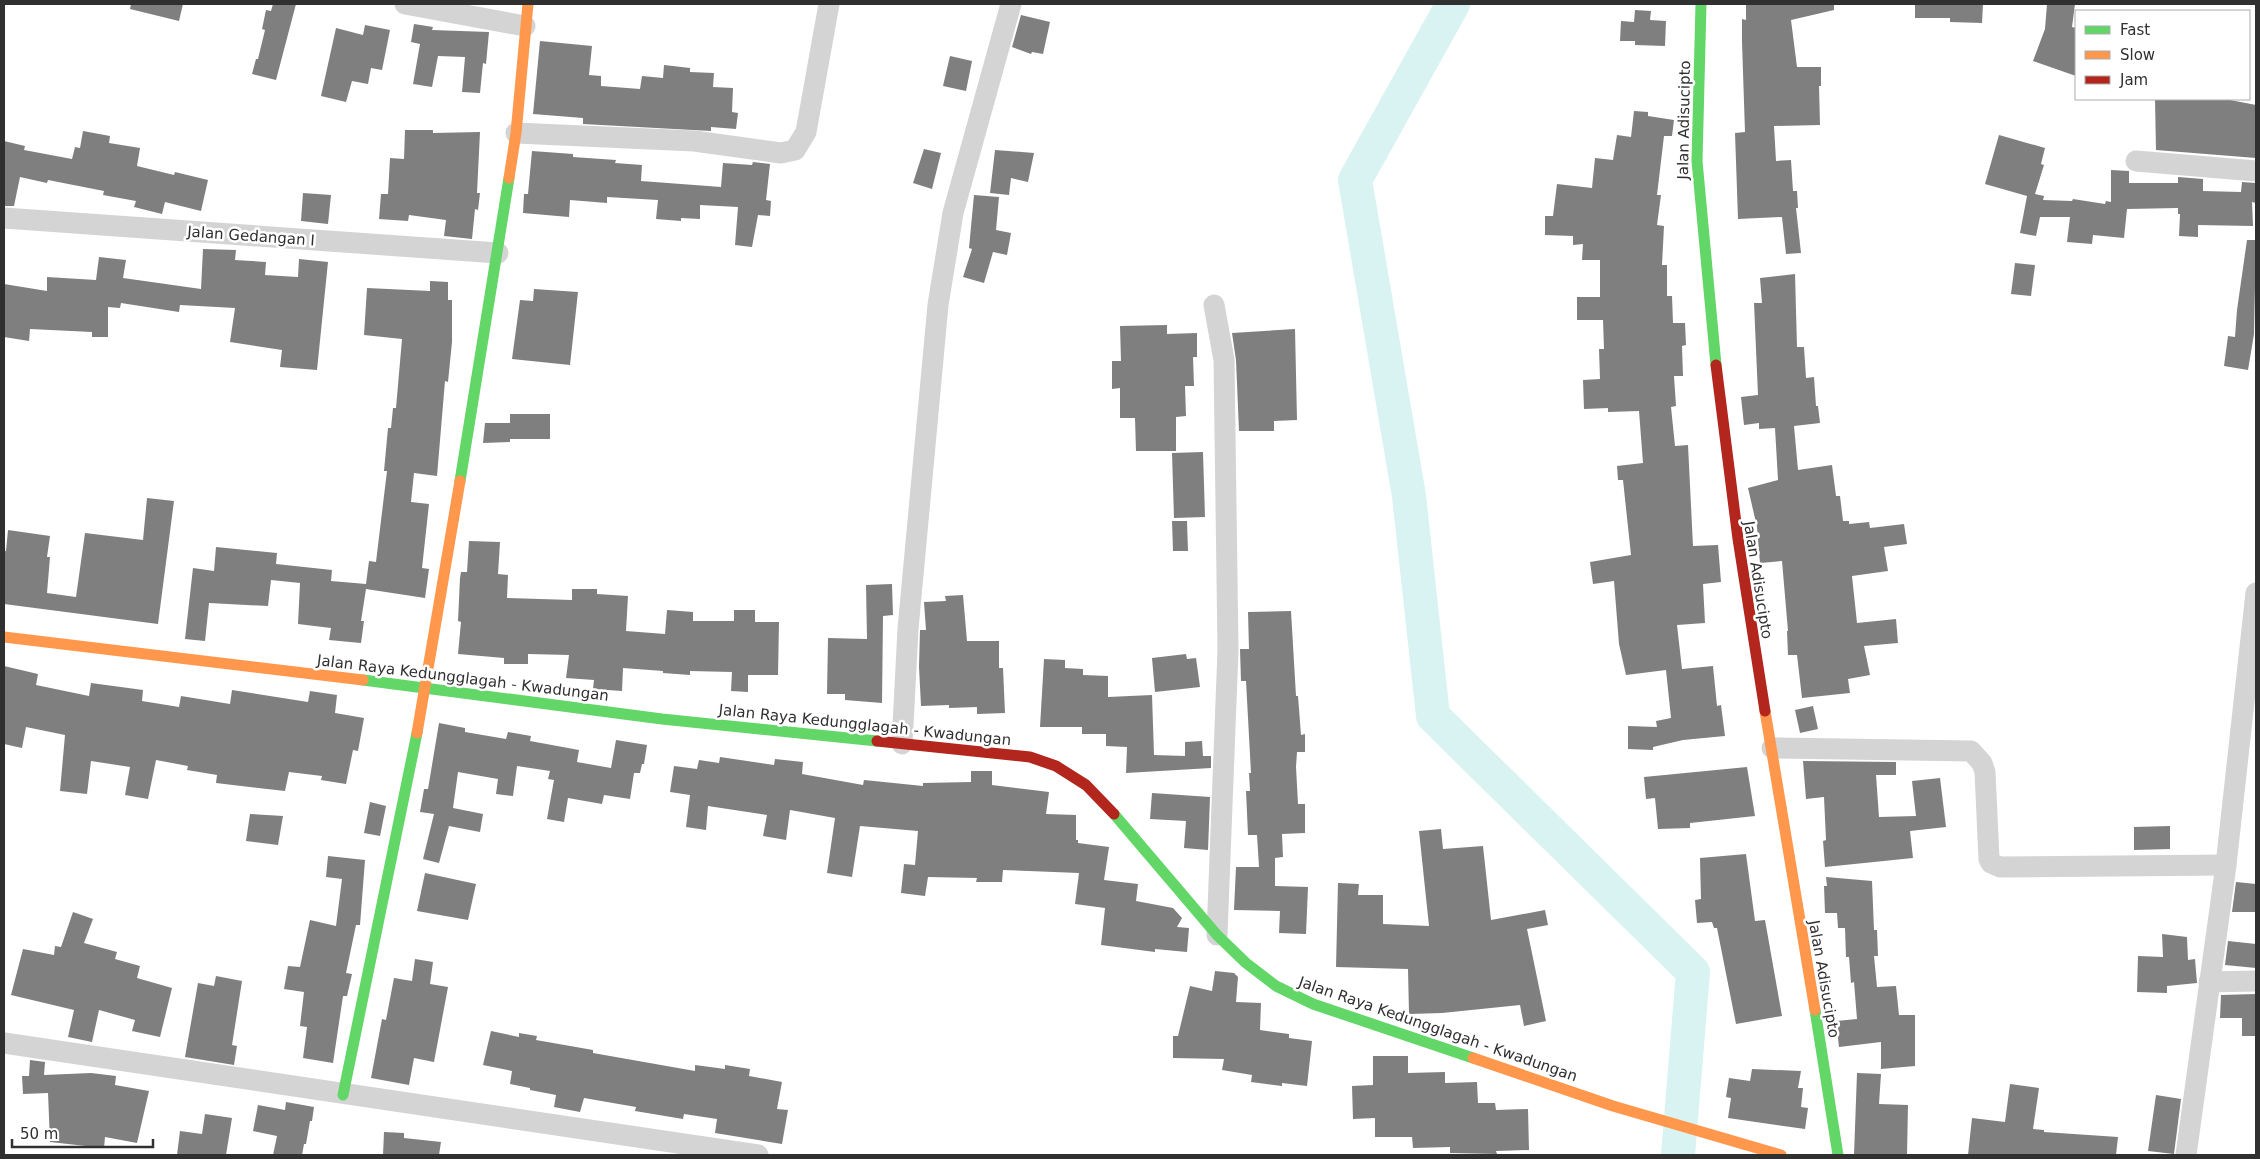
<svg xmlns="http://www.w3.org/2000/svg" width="2260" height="1159" font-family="'DejaVu Sans',sans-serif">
	<rect width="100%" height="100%" fill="#fff"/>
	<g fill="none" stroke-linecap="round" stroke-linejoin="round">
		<path stroke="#d8f3f2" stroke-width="34" d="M1453 4 1355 180 1409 496 1433 716 1693 972 1678 1155"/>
	</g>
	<g fill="#7f7f7f">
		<path d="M131 4H183L179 21 130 9Z"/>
		<path d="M273 4H296L276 80 252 74 256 59H258L265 30 262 29 266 10 271 11Z"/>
		<path d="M1746 4H1834V10L1791 20 1797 67H1821V86H1819L1820 125 1774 126 1776 161 1791 160 1793 191H1797L1798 208H1796L1801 253 1786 254 1782 217 1738 219 1735 133 1745 132 1742 42V19L1746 20Z"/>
		<path d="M1915 4H1983L1982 23 1950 22V18H1915Z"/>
		<path d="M2047 4H2075L2072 27 2076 28V76L2033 61 2045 29Z"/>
		<path d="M1635 10 1651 11 1650 20 1666 21 1665 46 1635 45V41H1620L1621 21 1634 22Z"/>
		<path d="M1021 15 1050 22 1043 54 1032 52 1031 54 1012 47Z"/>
		<path d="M414 24 433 27 432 30 489 32 486 64 483 63 480 93 462 92 465 57 438 56 432 87 413 84 420 44 411 42Z"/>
		<path d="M365 25 390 30 382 70 371 68 368 84 352 81 346 102 321 96 336 28 363 35Z"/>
		<path d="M540 41 592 46 589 75 601 76V86L640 89 642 76 663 78 664 65 690 68V72L714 73 713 87 733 88 732 112 738 113 736 129 711 127V131L583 124V118L533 114Z"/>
		<path d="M950 56 972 61 966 91 943 86Z"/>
		<path d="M2155 99H2225L2256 105V158L2156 150Z"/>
		<path d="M1634 111 1648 112V116L1674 120 1672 136H1664L1657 195H1661L1657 225 1664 226 1662 265H1667V296H1672L1673 323H1685L1686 345 1682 346 1683 376H1674L1676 406 1671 407 1675 446 1688 445 1693 546 1718 545 1721 582 1703 584 1705 623 1677 625 1682 669 1713 666 1717 706 1721 705 1725 736 1683 740 1653 747V750L1628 749V726L1657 727 1656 721 1671 718 1666 670 1626 675 1619 644 1614 581 1593 584 1590 562 1631 555 1623 480H1618L1617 466 1643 463 1639 411 1608 412V408L1584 409 1583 380 1600 379 1599 349H1604L1603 320H1577V297H1600V260H1582L1583 244 1573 245V236L1545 235V216H1553L1557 184 1592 188 1595 158 1613 160 1617 135 1631 137Z"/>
		<path d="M405 130H433V133L480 132 477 193H480L478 210 475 209 472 239 444 236 446 220 409 215 408 221 379 219 381 194H388L390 158 404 159Z"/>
		<path d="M83 131 110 136 109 143 140 148 137 166 174 175 175 172 208 180 201 211 165 202 162 214 134 207 136 201 103 195 104 191 48 180 47 183 20 177 14 206H4V141L25 146 24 150 72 159 75 147 80 148Z"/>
		<path d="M1999 135 2045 148 2041 164 2044 165 2035 194 2044 196 2043 200 2072 201 2073 199 2105 204 2106 201 2111 202V170L2129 171V183H2178V177L2203 179V191L2241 192 2242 182 2256 183V203L2252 202 2253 226 2198 225V237L2179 236 2180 214H2178V208L2127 209 2124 238 2093 235 2092 244 2067 242 2070 217H2040L2036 236 2020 233 2027 196 1985 184Z"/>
		<path d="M924 149 941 153 932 189 913 183Z"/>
		<path d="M995 150 1034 153 1028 182 1011 178 1009 195 990 193Z"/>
		<path d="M532 151 573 154V157L616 160 615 163 642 165 641 181 721 187 723 163 752 165 753 162 770 164 766 200 771 201 770 216 758 215 752 247 735 245 738 207 700 205V219L681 218V221L656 219 658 200 607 197V203L570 200 569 217 523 213 524 194H528Z"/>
		<path d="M303 193 331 195 328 224 301 221Z"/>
		<path d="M974 195 999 197 996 230 1011 233 1007 255 993 252 984 283 963 277 972 249 969 248Z"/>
		<path d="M2247 240H2256L2254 334 2248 370 2224 366 2228 336 2235 337 2237 310Z"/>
		<path d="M203 249 236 250 235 260 266 262 265 275 298 277 299 259 328 262 317 370 280 367 282 350 230 342 235 308 180 305 179 312 121 303 120 308 108 307V337H92V332L30 329 29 341 4 337V284L47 291V277L96 280 99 257 126 260 123 278 201 289Z"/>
		<path d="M2015 263 2035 265 2031 296 2011 294Z"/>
		<path d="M1795 274 1797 347H1804L1806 378 1814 377 1816 406H1818L1820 423 1794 426 1798 470 1832 465 1836 496H1840L1843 521H1849V524L1869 522 1870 528 1904 524 1907 544 1884 547 1888 571 1852 576 1857 623 1896 619 1898 643 1864 646 1870 675 1848 679 1850 693 1802 698 1797 655H1788L1787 631H1788L1782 561 1760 563 1757 527 1748 488 1778 480 1775 428 1759 429V423L1744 425 1741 397 1758 395 1754 303H1762L1760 278Z"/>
		<path d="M430 281 448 282V300H452V342L448 382 445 381 437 476 414 473 411 502 429 504 422 568 429 569 425 598 366 589 361 621H364L361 643 329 640 331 628 298 624 300 583 271 580 268 606 209 603 205 641 185 639 193 568 214 571 216 547 277 553 276 564 332 570 331 581 366 584 369 561 376 562 387 471H384L388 428H391L393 408H396L402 339 364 335 367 288 430 291Z"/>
		<path d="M534 289 578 292 570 365 512 359 520 300 533 301Z"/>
		<path d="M1167 325V334L1197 333V357H1193L1194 386H1185L1186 416 1176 417V451H1136L1135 418H1120V388L1112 389V361H1121L1120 326Z"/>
		<path d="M1295 329 1297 420 1274 421V431H1239L1236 360 1232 333Z"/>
		<path d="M510 414H550V439H510V442L483 443 485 423H510Z"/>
		<path d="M1203 452 1205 517 1174 518 1172 453Z"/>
		<path d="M147 498 174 501 158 624 4 604V551H6L8 530 50 536 47 557H50L47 593 76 597 85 533 143 540Z"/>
		<path d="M1172 521H1187L1188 551H1173Z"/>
		<path d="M469 541 500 542 498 574 508 575 507 598 572 600V589H597V594L628 596 626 631 665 634 667 610 693 612V621H734V610H755V622H779L778 675H748V692L731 691 732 672 690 671V675L663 673V671L623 668 622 691 593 689 594 680 566 678 569 655 528 654V664H504V658L458 654 461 622 458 621 460 578 461 572H467Z"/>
		<path d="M892 584 893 615 883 616 882 703 845 700V694H827L828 638 867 639 866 585Z"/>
		<path d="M963 595 967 641H999V668H1003L1005 713 977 714V707L949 708V705L921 706 919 667 920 630H926L924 602 946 601 945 596Z"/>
		<path d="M1291 611 1296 696H1298L1301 735 1305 734V752H1297L1296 767 1298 804H1305V833L1282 834 1283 857 1275 858V886L1308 887 1306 934 1279 933 1280 911 1234 910 1236 867H1259L1257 835H1248L1246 791H1250L1249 773H1251L1246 681H1241L1240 649H1249L1248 612Z"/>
		<path d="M1186 654 1187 659 1196 658 1200 687 1155 692 1152 658Z"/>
		<path d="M1044 659 1065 660V668L1083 669V675L1108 676V697L1152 695 1154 755 1185 756V742L1202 741 1203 756H1211V768L1126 773 1127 747 1106 746V734H1082V727H1040Z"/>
		<path d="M4 666 38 674 36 685 89 696 91 683 143 690 142 701 179 707 181 696 230 704 232 690 308 702 310 691 337 695 335 713 364 718 358 751 353 750 346 784 321 780 322 776 289 772 285 791 216 783 217 775 187 770 188 766 156 760 148 799 125 795 130 767 91 761 87 794 60 791 65 735 26 727 22 748 4 744Z"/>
		<path d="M1813 706 1818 729 1800 733 1795 710Z"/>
		<path d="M439 723 465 728V732L506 739 508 732 531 736 530 741 579 750 577 762 611 768 616 740 647 745 644 764H642L640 773H634L630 799 604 795 602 804 568 798 564 822 547 819 554 780 548 779 550 771 517 766 513 796 496 794 498 779 458 772 453 808 483 814 480 832 449 826 439 863 423 859 434 814 420 812 424 789H428Z"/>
		<path d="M720 757 774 765 775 759 803 762 802 774 863 785 864 780 923 786V783L971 782V771H992V785L1049 792 1046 814 1076 815V840H1078V843L1109 847 1104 880 1138 884 1136 901 1173 908 1182 918 1177 927 1189 928 1187 952 1155 949V952L1101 945 1105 908 1075 904 1079 873 1003 870 1002 882H976L977 878 928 877 925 896 901 893 904 864 915 865 918 831 860 826 852 877 827 873 835 818 790 810 786 840 763 836 767 815 708 806 706 830 686 827 690 795 670 792 674 766 697 769 699 760 719 763Z"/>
		<path d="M1803 761 1896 762V775H1876L1879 817 1916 816 1912 781 1940 778 1946 827 1910 831 1913 858 1825 867 1823 841 1826 840 1824 797 1806 799Z"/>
		<path d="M1747 767 1755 816 1690 823V828L1658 829 1655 798 1646 799 1644 777Z"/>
		<path d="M1152 793 1210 797 1208 850 1184 848 1186 821 1150 819Z"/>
		<path d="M370 802 386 806 380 836 364 833Z"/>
		<path d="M250 814 283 816 278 845 246 841Z"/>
		<path d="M2170 826V849L2134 850V827Z"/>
		<path d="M1441 829 1443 849 1483 846 1491 920 1545 910 1548 925 1527 929 1546 1021 1524 1026 1520 1005 1442 1013 1409 1014 1408 969 1336 967 1338 883 1359 884 1358 895H1383V924L1429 926 1419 831Z"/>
		<path d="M1746 854 1755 921 1765 920 1782 1016 1736 1024 1717 928H1714L1712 922 1697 923 1695 900 1701 899 1700 858Z"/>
		<path d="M328 856 365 860 360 925H356L346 973 352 974 347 996H343L333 1063 303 1058 307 1027 300 1026 304 992 284 989 288 966 300 967 310 920 336 926 342 879 326 877Z"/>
		<path d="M425 873 476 884 468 920 417 911Z"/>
		<path d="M1826 877 1872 881 1874 930H1877L1878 956H1874L1877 987 1896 986 1899 1015H1915V1066L1881 1069V1042L1839 1047 1836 1021 1857 1019 1854 982 1851 983 1849 957H1846L1845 928H1838L1837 913H1825L1824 886H1827Z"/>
		<path d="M2236 882 2256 884V912H2232Z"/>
		<path d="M73 912 93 919 84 943 117 952 115 959 140 966 137 978 172 988 160 1037 132 1031 135 1020 99 1010 92 1042 68 1037 74 1010 11 995 23 949 54 955 55 946 61 947Z"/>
		<path d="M2162 934 2187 937 2188 960 2195 959 2197 983 2167 986V993L2137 992 2138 956 2163 957Z"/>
		<path d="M2228 941 2256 944V968L2225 965Z"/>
		<path d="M415 959 433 962 430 984 448 987 434 1062 414 1058 409 1085 371 1078 382 1019 386 1020 394 978 412 981Z"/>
		<path d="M1215 971 1234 973 1238 977 1236 1002 1261 1003 1260 1030 1289 1034V1038L1312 1041 1307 1086 1282 1083V1086L1251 1082 1252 1075 1222 1070 1224 1059 1173 1058V1036H1178L1190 986 1212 991Z"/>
		<path d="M216 976 242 981 232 1045 237 1046 234 1065 185 1057 198 983 214 986Z"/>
		<path d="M2256 994V1036H2242V1018H2220L2221 995Z"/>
		<path d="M491 1031 519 1037V1033L537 1036 536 1040 593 1050V1053L695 1071V1065L725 1069V1065L750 1069 749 1076 782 1082 777 1109 788 1110 782 1144 715 1133 717 1119 684 1114 683 1119 635 1111 636 1107 584 1098 580 1112 554 1107 556 1095 530 1090V1088L510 1084 512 1071 483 1065Z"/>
		<path d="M1373 1056H1408V1073L1445 1072V1083L1477 1082 1478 1103H1495L1496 1110 1528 1109 1529 1150 1496 1151 1497 1154 1450 1153V1147L1413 1148 1412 1137H1375V1118L1353 1119 1352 1086 1373 1085Z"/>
		<path d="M30 1060 45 1062 44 1075 91 1073 116 1076 115 1085 149 1091 137 1143 105 1137 104 1148 50 1142 48 1093 23 1094 22 1076H29Z"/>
		<path d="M1752 1069 1801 1071 1798 1088H1803L1801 1107 1808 1108 1805 1129 1728 1118 1731 1098 1726 1097 1729 1078 1750 1081Z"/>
		<path d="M1857 1073 1881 1074 1879 1104 1908 1105 1907 1155H1854Z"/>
		<path d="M2010 1084 2039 1088 2033 1129 2044 1130V1132L2118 1137 2116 1155H1968L1972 1118 2005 1122Z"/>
		<path d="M2156 1095 2181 1099 2174 1154 2148 1151Z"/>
		<path d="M286 1102 314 1107 312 1121H310L306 1144H304L302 1155H273L277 1136 253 1131 258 1105 285 1110Z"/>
		<path d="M205 1114 232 1118 226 1155H177L180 1131 202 1134Z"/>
		<path d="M384 1132 404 1133V1138L441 1142 439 1155H383Z"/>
	</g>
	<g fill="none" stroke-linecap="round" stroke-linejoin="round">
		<g stroke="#d4d4d4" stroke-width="21">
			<path d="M405 4 525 26"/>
			<path d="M516 133 694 141 781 153 795 150 806 132 829 4"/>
			<path d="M2136 161 2256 171"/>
			<path d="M4 218 498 253"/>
			<path d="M1214 305 1224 360 1228 650 1217 935"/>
			<path d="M902 744 908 629 938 305 953 213 1011 4"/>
			<path d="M1772 748 1971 751 1982 763 1985 772 1989 859 1991 863 2000 867 2226 865"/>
			<path d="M2209 982 2256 981"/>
			<path d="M4 1043 758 1155"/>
			<path d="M2186 1155 2226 865 2256 593"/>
		</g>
		<g stroke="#63d668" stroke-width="11">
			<path d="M1701 4 1697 161 1716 365"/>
			<path d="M460 481 509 178"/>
			<path d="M363 680 662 719 877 741"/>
			<path d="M1114 814 1217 935 1246 963 1276 986 1313 1004 1473 1058"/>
			<path d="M1815 1010 1838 1155"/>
			<path d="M343 1095 417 733"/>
		</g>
		<g stroke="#ff974d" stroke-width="11">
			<path d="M509 178 516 133 528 4"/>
			<path d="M4 637 363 680"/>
			<path d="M1765 711 1815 1010"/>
			<path d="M417 733 460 481"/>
			<path d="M1473 1058 1613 1106 1781 1155"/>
		</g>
		<g stroke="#b3261e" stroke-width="11">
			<path d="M1716 365 1738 539 1765 711"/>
			<path d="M877 741 1030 757 1056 766 1086 785 1114 814"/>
		</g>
	</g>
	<g text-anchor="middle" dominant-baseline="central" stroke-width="5" stroke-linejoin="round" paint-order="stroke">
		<g font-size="15" fill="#303030" stroke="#fff">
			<text transform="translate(1684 120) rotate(-89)">Jalan Adisucipto</text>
			<text transform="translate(251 236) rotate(4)">Jalan Gedangan I</text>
			<text transform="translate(1758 580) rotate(81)">Jalan Adisucipto</text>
			<text transform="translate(463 678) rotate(7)">Jalan Raya Kedungglagah - Kwadungan</text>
			<text transform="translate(865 725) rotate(6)">Jalan Raya Kedungglagah - Kwadungan</text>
			<text transform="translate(1824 979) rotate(80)">Jalan Adisucipto</text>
			<text transform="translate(1438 1029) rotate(19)">Jalan Raya Kedungglagah - Kwadungan</text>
		</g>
	</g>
	<rect width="2260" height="1159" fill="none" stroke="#303030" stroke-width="10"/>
	<rect x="2075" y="10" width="175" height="90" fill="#ffffff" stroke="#acacac"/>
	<rect x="2085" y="26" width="25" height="8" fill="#63d668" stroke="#acacac"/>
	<text x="2120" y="35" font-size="15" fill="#303030">Fast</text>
	<rect x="2085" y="51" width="25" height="8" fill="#ff974d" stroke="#acacac"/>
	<text x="2120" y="60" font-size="15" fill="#303030">Slow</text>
	<rect x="2085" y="76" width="25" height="8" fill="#b3261e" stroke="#acacac"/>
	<text x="2120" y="85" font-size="15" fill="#303030">Jam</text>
	<path d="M12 1139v8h141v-8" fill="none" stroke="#303030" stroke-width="2.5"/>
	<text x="20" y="1139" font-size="15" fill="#303030" stroke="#ffffff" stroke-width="4" paint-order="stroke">50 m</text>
</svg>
